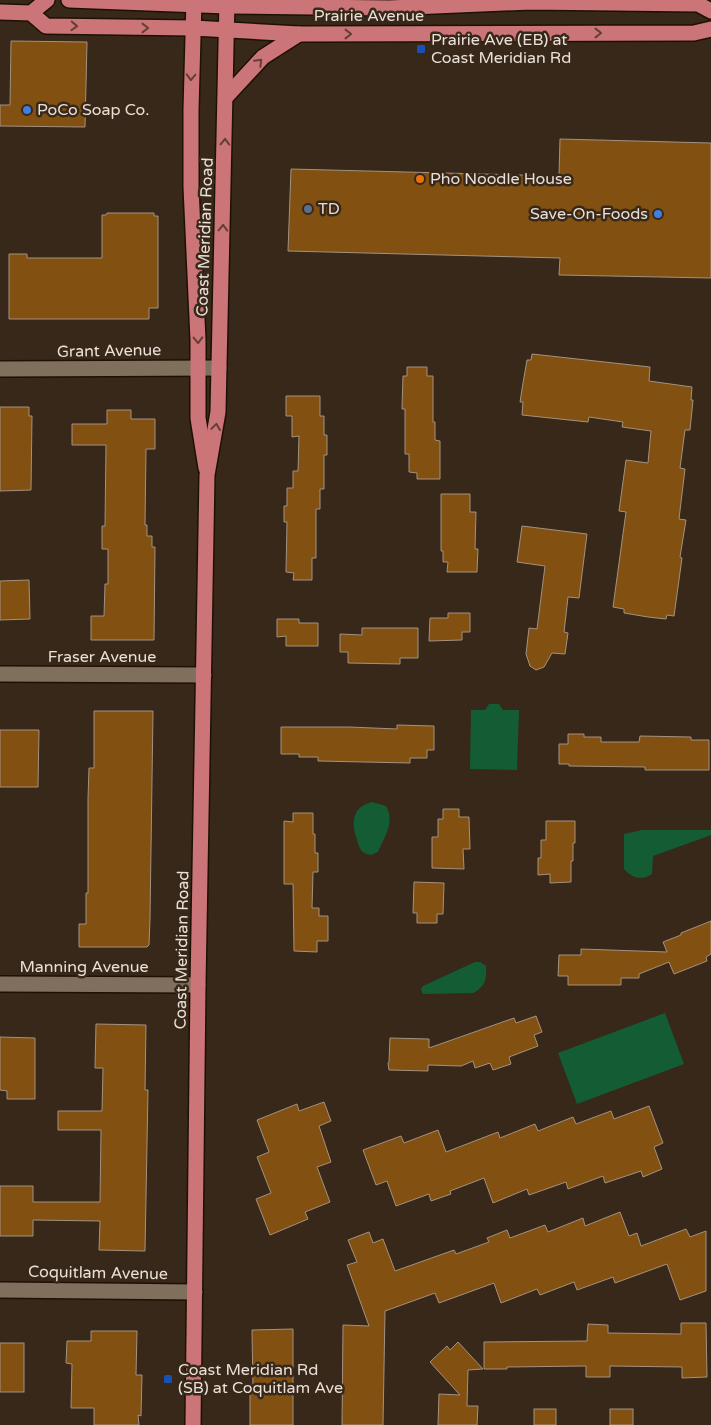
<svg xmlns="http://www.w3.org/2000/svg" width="711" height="1425" font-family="'Varela Round',sans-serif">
	<rect width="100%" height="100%" fill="#372819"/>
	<g fill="#145d34">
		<path d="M489 704H499L503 710H519L517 770 470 769 471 710H485Z"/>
		<path d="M372 802 386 806C395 822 385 836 378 852L371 855C368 854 365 854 363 852 359 849 358 842 356 837 351 821 353 807 372 802Z"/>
		<path d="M642 830H711V835L653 856 652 874C641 881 632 878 624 869V834Z"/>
		<path d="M475 962H480L486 966C487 979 485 987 473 993L424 994 422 993 421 989 423 986Z"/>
		<path d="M665 1013 684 1064 577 1104 558 1053Z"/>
	</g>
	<g fill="#825112" stroke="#a49180">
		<path d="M11 41 87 42 85 127 0 126V105H10Z"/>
		<path d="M560 139 711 143V278L559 275 560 258 288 251 291 169 559 176Z"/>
		<path d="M107 213H154V216H158V308H149V319H9V254H27V258H102V215H106Z"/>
		<path d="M532 354 650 367 649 381 692 387 691 400H693L690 430H685L680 468 685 469 679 519 686 520 680 557 682 558 674 616 667 615 666 619 648 617 624 613V609L613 607 626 512 619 511 626 460 648 463 651 431 622 427 623 422 589 417 588 422 522 415 523 402H520L523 383 527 360H531Z"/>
		<path d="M407 367H427V376H433V422H435V440L440 441V479H417V473L409 472V454H405V409H402L403 376H407Z"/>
		<path d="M286 396H320V416H324V435H327V455H324V489H320V509H316V558H312V580H293L294 573 286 572 287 522H284V506H287V488H293V471H298L299 436 292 437V416H286Z"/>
		<path d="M0 407H29V416H32L31 490 0 491Z"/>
		<path d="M107 410H131V419H155V449H146L145 525H147V536H152V547H155L154 640H91V616H104L105 584H108V549H102V526H105L106 445H72V424H107Z"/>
		<path d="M441 494H470V512H476L475 549H478L477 572H447L448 562H443V551H441Z"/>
		<path d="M522 526 587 534 579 598 568 597 564 632 568 633 565 654 552 653 544 667 536 670 530 666 526 654 529 628 537 629 545 566 517 562Z"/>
		<path d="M29 580 30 619 0 620V581Z"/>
		<path d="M448 613H470V632H462V640L429 641 430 618H448Z"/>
		<path d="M277 619H299V623H318V646H286V636L277 637Z"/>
		<path d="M362 628H418V658H400V664L348 663V652H340V634L362 635Z"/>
		<path d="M94 711H153L150 919 149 945 147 947H79V924H86V893H88V799L89 768H94Z"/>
		<path d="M397 725 434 726V750H427V758H410V763L318 761V757H299V754H281V727H349L397 729Z"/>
		<path d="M0 730H39L38 787H0Z"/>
		<path d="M568 734H584V737H601V742H639L640 736 691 737V740H709V770H645V767L569 766V764H559V744H568Z"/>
		<path d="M443 809H459V817H469L470 849H463L464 869 432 868V837H438V819H443Z"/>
		<path d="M293 813H313V834H315V853H318V872H313L312 908H319V916H328V941H317V952L294 951 293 884H284V821L293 822Z"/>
		<path d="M546 821H575V843H573V861H571V882L550 883V874L538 875V858H541V840H546Z"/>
		<path d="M414 882 444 883 443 914H437V923H417V913H413Z"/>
		<path d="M711 921V954L706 957 707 961 674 974 669 962 639 974V978H621V985H568V976H558L559 955H581V949L667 952 663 942 681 935V933Z"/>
		<path d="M536 1016 542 1032 534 1035 538 1046 509 1057 511 1064 493 1070 490 1063 475 1068 473 1061 461 1066 428 1065V1071L389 1070 388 1063 389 1062 390 1038 429 1039V1048L514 1018 516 1023Z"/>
		<path d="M96 1024 146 1025 145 1090H148L145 1251 99 1250 100 1221 33 1220V1236H0V1186H33V1202H100L101 1130H58V1111H102L103 1068H95Z"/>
		<path d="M0 1037 35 1038V1099H7V1091L0 1090Z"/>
		<path d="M324 1102 331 1121 319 1126 331 1162 317 1167 330 1202 305 1212 308 1219 270 1235 256 1199 271 1193 257 1157 269 1152 257 1120 297 1104 299 1111Z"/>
		<path d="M649 1106 663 1143 654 1147 662 1169 643 1177 641 1171 605 1183 603 1176 568 1189 566 1182 529 1195 527 1189 493 1203 484 1178 450 1191 451 1194 431 1201 429 1194 396 1206 387 1181 376 1185 363 1150 401 1136 404 1143 438 1130 446 1152 498 1132 500 1138 535 1124 538 1131 573 1117 576 1124 611 1111 614 1119Z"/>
		<path d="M620 1212 629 1236 637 1233 641 1246 686 1229 690 1237 706 1231V1291L680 1300 667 1264 615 1283 613 1277 577 1290 574 1282 540 1295 537 1289 501 1303 494 1283 439 1303 435 1293 385 1311 383 1425H342L343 1325 369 1326 347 1265 357 1262 348 1240 369 1232 373 1243 383 1239 395 1271 454 1250 456 1254 489 1242 487 1238 507 1230 510 1238 545 1225 548 1232 583 1218 585 1226Z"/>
		<path d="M681 1323H706L707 1377 682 1378V1367L610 1366V1377H586V1366L507 1367V1369H484V1342L587 1341 588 1324 608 1325V1333L681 1334Z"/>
		<path d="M293 1329V1425H250V1392H253L252 1330Z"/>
		<path d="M91 1331H137L136 1375H142L141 1416 138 1415 139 1425H94V1408H71L72 1364 66 1363 67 1341H91Z"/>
		<path d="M458 1342 483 1369 468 1370 467 1406H478L477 1425H438L439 1394 460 1395 430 1362 447 1346 450 1350Z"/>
		<rect x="0" y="1343" width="24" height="49"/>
		<rect x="534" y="1409" width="22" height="16"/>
		<rect x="610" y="1409" width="23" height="16"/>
	</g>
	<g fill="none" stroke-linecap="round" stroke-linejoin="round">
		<defs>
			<g id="minor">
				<path d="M0 369 219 368"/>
				<path d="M0 674 204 675"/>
				<path d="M0 984 198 985"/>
				<path d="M0 1290 195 1292"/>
			</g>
			<g id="major">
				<path d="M69 0 227 6 389 8 530 2 698 4 711 11"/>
				<path d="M194 0 191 110V187L198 340V418L206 468"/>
				<path d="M0 12 31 13 46 26 193 28 299 34 694 33 711 29"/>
				<path d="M31 13 47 0"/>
				<path d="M226 97 263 57 299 34"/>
				<path d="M193 1425 198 985 207 475 218 412 227 0"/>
			</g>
		</defs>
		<use href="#minor" stroke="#1e1104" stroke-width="18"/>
		<use href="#major" stroke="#1e1104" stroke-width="18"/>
		<use href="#minor" stroke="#816f5e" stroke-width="15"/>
		<use href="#major" stroke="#cb7578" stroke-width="15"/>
	</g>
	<defs><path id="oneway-chevron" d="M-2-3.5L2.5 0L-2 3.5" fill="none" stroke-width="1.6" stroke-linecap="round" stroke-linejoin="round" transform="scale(1.25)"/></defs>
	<g stroke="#633f36">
		<use href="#oneway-chevron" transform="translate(74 26) rotate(2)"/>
		<use href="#oneway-chevron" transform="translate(145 28)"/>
		<use href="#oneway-chevron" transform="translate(598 33)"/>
		<use href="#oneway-chevron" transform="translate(348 34)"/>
		<use href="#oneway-chevron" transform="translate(259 62) rotate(-45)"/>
		<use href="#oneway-chevron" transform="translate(191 77) rotate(92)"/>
		<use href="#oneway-chevron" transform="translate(225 142) rotate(-89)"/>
		<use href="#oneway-chevron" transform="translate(223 228) rotate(-88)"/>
		<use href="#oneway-chevron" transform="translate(198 340) rotate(89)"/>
		<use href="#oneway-chevron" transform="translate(216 427) rotate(-82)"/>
	</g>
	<g fill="#1a4fb4" stroke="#372819" stroke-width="2">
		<rect x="416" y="44" width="10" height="10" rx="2.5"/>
		<rect x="163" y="1374" width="10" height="10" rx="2.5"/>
	</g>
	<g fill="#3f7fe0" stroke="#372819" stroke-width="2">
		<circle cx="27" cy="110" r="5"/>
		<circle cx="658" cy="214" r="5"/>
	</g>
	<circle fill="#e8710a" stroke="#372819" stroke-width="2" cx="420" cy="179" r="5"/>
	<circle fill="#5c6f8a" stroke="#372819" stroke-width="2" cx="308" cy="209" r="5"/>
	<g text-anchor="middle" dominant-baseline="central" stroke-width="5" stroke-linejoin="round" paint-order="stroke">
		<g font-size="16" fill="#eae0d7" stroke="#372819">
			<text x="369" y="16">Prairie Avenue</text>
			<text transform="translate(205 237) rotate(-88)">Coast Meridian Road</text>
			<text transform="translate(109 351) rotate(-1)">Grant Avenue</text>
			<text x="102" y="657">Fraser Avenue</text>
			<text transform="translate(182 950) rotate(-89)">Coast Meridian Road</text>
			<text x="84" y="967">Manning Avenue</text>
			<text transform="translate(98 1273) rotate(1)">Coquitlam Avenue</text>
		</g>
		<g font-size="16" fill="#eae0d7" stroke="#372819" text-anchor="start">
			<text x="431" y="40">Prairie Ave (EB) at<tspan x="431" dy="18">Coast Meridian Rd</tspan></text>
			<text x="37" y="110">PoCo Soap Co.</text>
			<text x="430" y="179">Pho Noodle House</text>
			<text x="318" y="209">TD</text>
			<text x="648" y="214" text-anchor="end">Save-On-Foods</text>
			<text x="178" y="1370">Coast Meridian Rd<tspan x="178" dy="18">(SB) at Coquitlam Ave</tspan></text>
		</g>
	</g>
</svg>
